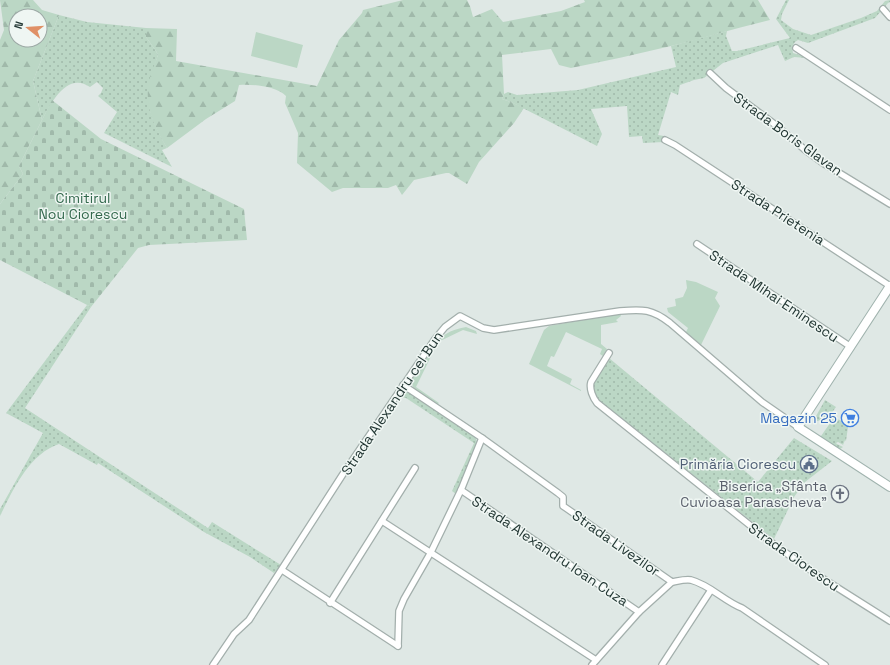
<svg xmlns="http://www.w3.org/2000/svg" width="890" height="665" font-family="'Space Grotesk',sans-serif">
	<defs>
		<pattern id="grass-dots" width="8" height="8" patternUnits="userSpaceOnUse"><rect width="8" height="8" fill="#bbd7c5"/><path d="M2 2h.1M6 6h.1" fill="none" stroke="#a0b9aa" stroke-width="1.8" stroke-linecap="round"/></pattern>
		<pattern id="forest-firs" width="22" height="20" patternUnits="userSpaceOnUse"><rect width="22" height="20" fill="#bbd7c5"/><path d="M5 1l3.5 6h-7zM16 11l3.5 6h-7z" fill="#a0b9aa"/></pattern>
		<pattern id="cemetery-stones" width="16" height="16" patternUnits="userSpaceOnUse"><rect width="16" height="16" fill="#bbd7c5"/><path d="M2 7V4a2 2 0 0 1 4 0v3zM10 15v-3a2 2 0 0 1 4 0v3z" fill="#a0b9aa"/></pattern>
	</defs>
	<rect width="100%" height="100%" fill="#dfe8e5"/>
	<g fill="url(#grass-dots)">
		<path d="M786 0H789L782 14 781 20 793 29 811 35 861 18 877 11 885 1 890 0V2L888 3 875 18 808 43 798 40 795 42 792 47 793 53 803 56 807 58 794 57 785 61 778 45 723 63 704 78 694 80 680 85 678 95 671 92 658 135 664 136V142L643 143 642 136 629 137 627 106 591 109 602 134 597 146 511 102 502 99 504 94 508 92 517 95 578 90 676 67 671 46 727 31 726 36 732 51H737L790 38 776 19Z"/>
		<path d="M59 15 87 22 146 28V37L156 51 158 55C144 97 145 109 167 148L162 150 172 167 104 133 117 112 98 96 101 93 103 88 97 82 90 87C67 71 51 103 42 120L33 81Z"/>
		<path d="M87 305 91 307 25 408 208 528 212 522 281 565 274 573 250 557 204 532 98 463 97 465 59 444C29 454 13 490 0 516V509L43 433 6 413Z"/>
		<path d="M609 358 758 482 794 438 832 461 805 482 794 497 774 539 596 398 592 386Z"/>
		<path d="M407 392 412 393 475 435 477 443 476 448 456 494 452 491 474 443 406 398 400 397 403 393Z"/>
		<path d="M825 400 836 407 828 418 814 422 815 418Z"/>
		<path d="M833 419H837L842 421 841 422 848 427 846 441 845 440 843 445 845 446 838 442 836 443 837 444 843 447 840 449 821 438V436Z"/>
	</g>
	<g fill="url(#forest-firs)" fill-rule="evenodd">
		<path d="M0 0H33L42 10 59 15 33 81 42 120 19 166 23 174 0 204V40L4 30ZM16 16H40V40H16Z"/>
		<path d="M403 0H467L470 6 473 17 492 9 503 22 561 11 585 2 584 0H758L770 20C736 28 704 38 671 46 638 54 605 61 571 68L559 65 551 49 502 55 504 94 502 99 511 102 524 108 514 123 479 162 467 184 449 173H446L414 180 402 195 396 185 388 188H343L332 192 297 163 298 133 285 103 286 96C276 86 252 84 239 85L235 101 206 119 167 148C156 129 146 111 148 89 149 77 154 66 158 55L156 51 146 37V28L177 29 176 61 317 86 339 40 362 13 363 10Z"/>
	</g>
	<path fill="url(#cemetery-stones)" d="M52 100 101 139 244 209 247 240 149 245 138 248 91 307 0 260V204L23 174 19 166Z"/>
	<g fill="#bbd7c5">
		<path d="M256 32 303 45 297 68 251 56Z"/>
		<path d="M686 280 696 282 718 292 715 298 720 306 701 345 686 332 688 328 668 312 667 308 676 306 675 299 683 297 687 288Z"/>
		<path d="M620 313 621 316 616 320 618 322 601 325V344L607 349 603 356 600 354 602 349 566 332 554 357 551 356 547 366 572 379 570 384 581 390V391L529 364 544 330 549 326Z"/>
		<path d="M466 327 476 331 477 334 463 330 438 342 416 387 439 403 437 405C428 399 410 392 412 380 426 355 434 332 466 327Z"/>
	</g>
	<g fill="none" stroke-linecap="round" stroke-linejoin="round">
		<defs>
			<g id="street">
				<path d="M883 9 890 17"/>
				<path d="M796 48 890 110"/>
				<path d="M710 73 726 88 777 126 804 149 823 163 890 204"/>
				<path d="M665 140 675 145 890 286"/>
				<path d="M697 244 851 347"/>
				<path d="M609 353 591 382C589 389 593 398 597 403L776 546 822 578 890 621"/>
				<path d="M403 385 482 438 558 493 563 497V506L566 508 672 582C678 581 685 579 691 580 710 585 724 601 742 608L825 665"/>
				<path d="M461 490 639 612"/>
				<path d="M382 521 596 660"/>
				<path d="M282 570 398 646"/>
				<path d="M330 603 415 468"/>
				<path d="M398 646 399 611 404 599 431 552 461 490 482 438"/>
				<path d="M213 665 234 634 249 620 343 474 435 339 445 327 460 316 483 328 494 330 620 311C643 309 652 309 670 323L762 402 798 427"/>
				<path d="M592 665 639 612 672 582"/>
				<path d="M662 665 711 590"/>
			</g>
			<path id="secondary" d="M890 286 798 427 890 487"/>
		</defs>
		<use href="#street" stroke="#a3afac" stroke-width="8"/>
		<use href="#secondary" stroke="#a0b3ae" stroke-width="10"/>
		<use href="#street" stroke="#fff" stroke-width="5.5"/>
		<use href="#secondary" stroke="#fff" stroke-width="8"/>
	</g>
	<defs>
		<symbol id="supermarket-ring" viewBox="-11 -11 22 22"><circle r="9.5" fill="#eff6f3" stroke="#3f7fe0" stroke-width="1.5"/><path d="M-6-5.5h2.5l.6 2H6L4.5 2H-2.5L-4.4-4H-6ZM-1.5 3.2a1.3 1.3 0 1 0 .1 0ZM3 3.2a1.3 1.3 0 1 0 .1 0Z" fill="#3f7fe0"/></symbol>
		<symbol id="civic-ring" viewBox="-11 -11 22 22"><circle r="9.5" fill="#eff6f3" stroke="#5c6f8a" stroke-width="1.5"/><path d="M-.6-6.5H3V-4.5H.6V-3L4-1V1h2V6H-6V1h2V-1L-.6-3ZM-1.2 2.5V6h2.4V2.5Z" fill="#5c6f8a"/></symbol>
		<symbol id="church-ring" viewBox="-11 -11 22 22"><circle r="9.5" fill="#eff6f3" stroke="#6b7280" stroke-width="1.5"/><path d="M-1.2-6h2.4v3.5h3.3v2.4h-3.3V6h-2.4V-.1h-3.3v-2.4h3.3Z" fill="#6b7280"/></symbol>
	</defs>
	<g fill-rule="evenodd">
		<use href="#supermarket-ring" x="840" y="408" width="20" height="20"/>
		<use href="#civic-ring" x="799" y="454" width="20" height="20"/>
		<use href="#church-ring" x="830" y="484" width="20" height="20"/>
	</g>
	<g text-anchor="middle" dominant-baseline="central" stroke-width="3" stroke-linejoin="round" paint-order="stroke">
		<g font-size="14" fill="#223633" stroke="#eff6f3">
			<text transform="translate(788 134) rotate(36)">Strada Boris Glavan</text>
			<text transform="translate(778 212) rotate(33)">Strada Prietenia</text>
			<text transform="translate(774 296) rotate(34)">Strada Mihai Eminescu</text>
			<text transform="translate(392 403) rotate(-56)">Strada Alexandru cel Bun</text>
			<text transform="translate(616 543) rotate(35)">Strada Livezilor</text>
			<text transform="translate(550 551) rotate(34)">Strada Alexandru Ioan Cuza</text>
			<text transform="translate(794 557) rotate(35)">Strada Ciorescu</text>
		</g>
		<g font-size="14" fill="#32684c" stroke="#eff6f3">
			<text x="83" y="198">Cimitirul<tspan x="83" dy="16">Nou Ciorescu</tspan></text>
		</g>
		<g font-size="14" fill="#366cbe" stroke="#eff6f3" text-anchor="end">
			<text x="837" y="418">Magazin 25</text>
		</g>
		<g font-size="14" fill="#4e5e75" stroke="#eff6f3" text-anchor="end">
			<text x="796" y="464">Primăria Ciorescu</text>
		</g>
		<g font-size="14" fill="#5b616d" stroke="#eff6f3" text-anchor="end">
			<text x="827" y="486">Biserica „Sfânta<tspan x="827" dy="16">Cuvioasa Parascheva"</tspan></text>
		</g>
	</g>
	<g transform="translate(28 28) rotate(287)"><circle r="19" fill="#eff6f3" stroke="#9da9a6"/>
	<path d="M0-3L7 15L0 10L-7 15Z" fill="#e09066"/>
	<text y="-6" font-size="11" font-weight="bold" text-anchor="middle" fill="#223633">N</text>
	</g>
</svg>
